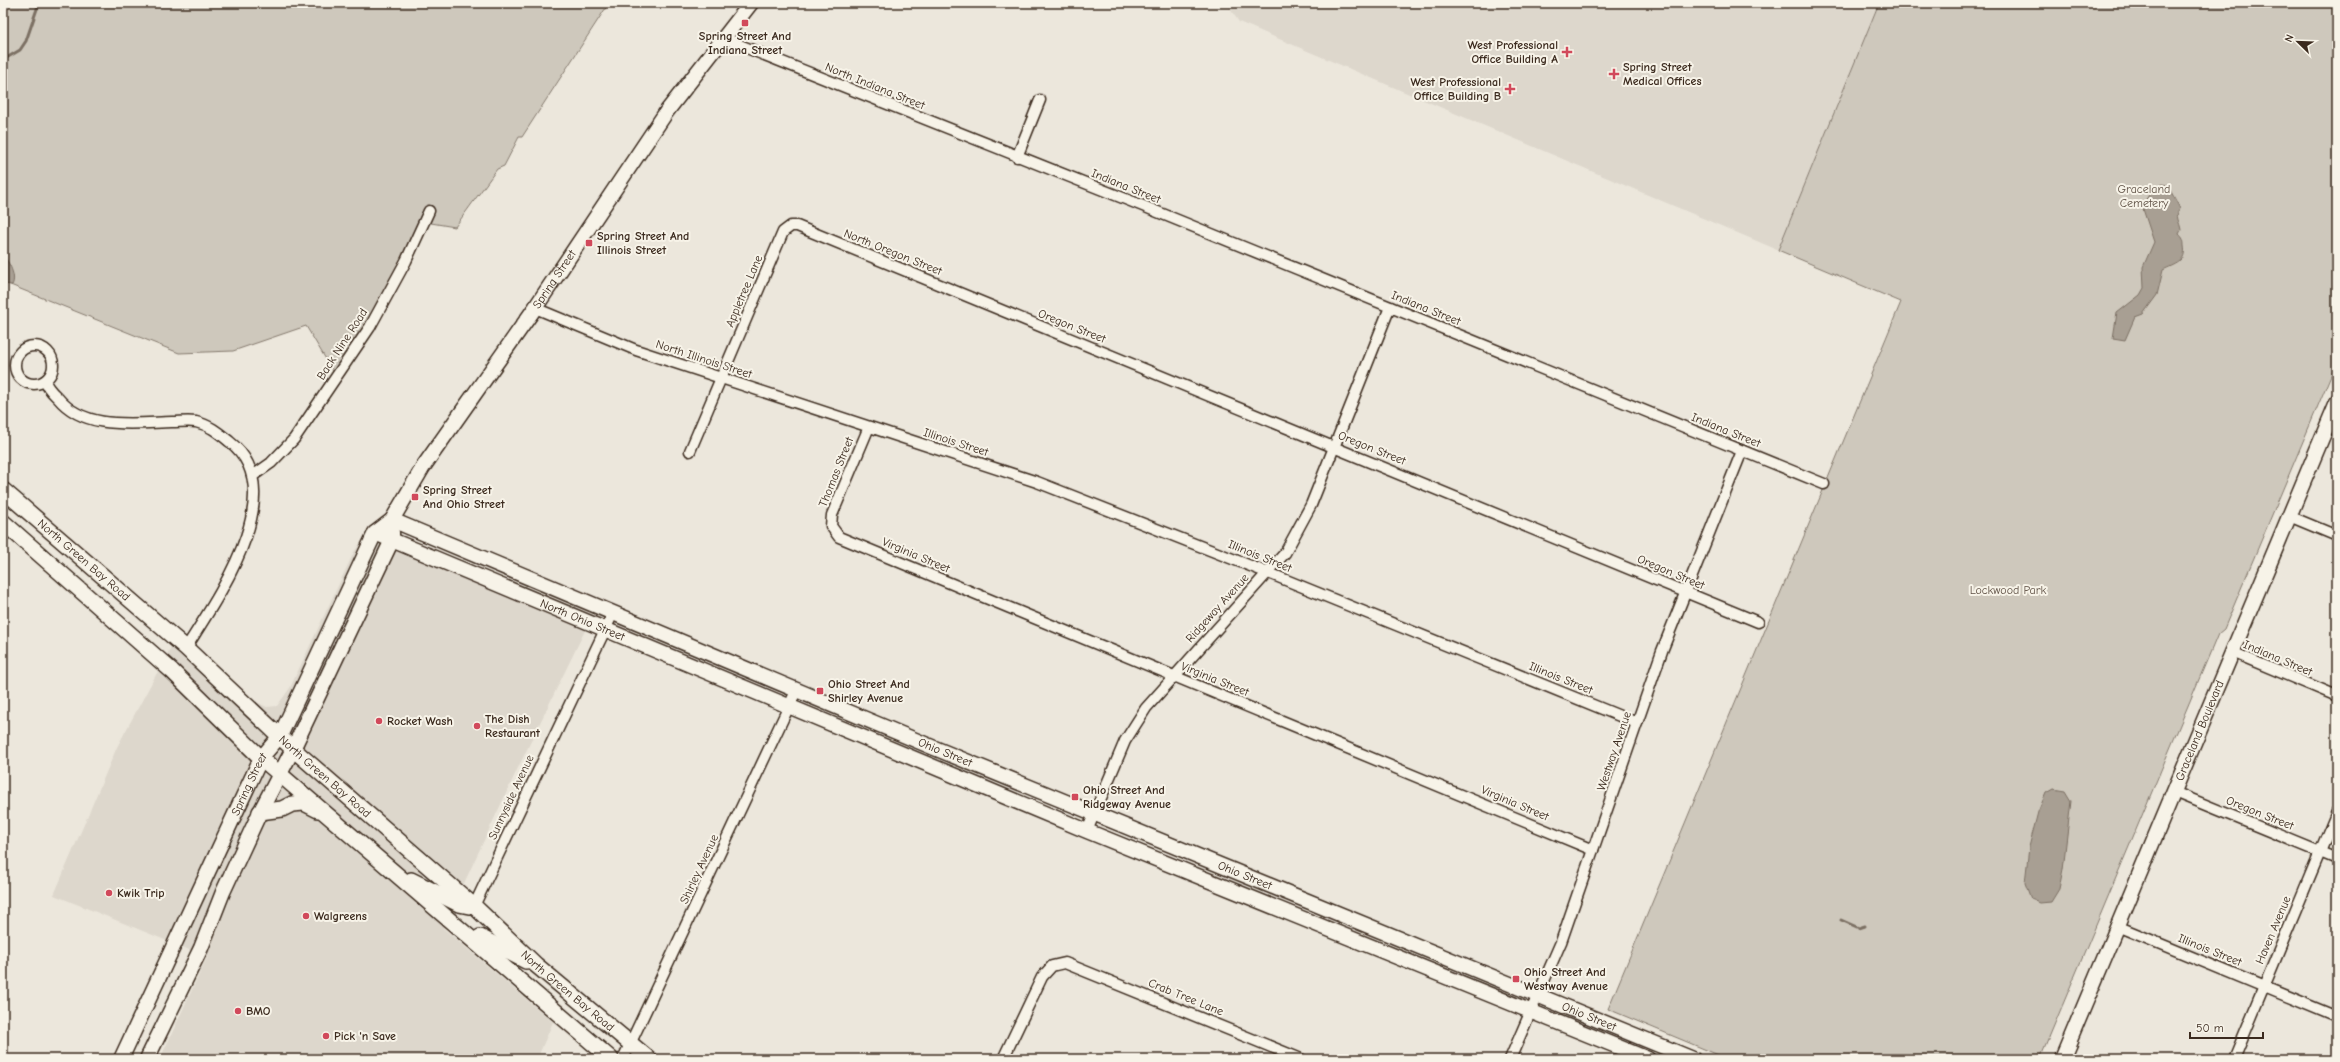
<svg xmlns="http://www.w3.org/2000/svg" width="2340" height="1062" font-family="'Comic Neue',sans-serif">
	<rect width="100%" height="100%" fill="#ece7dc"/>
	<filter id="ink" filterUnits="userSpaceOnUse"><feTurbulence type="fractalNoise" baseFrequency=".025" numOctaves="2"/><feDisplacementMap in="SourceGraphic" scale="8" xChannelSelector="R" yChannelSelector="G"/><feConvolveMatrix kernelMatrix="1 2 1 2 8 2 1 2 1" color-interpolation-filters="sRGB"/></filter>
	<g filter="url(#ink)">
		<g fill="#ddd7cc">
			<path d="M1232 3H1879L1778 250 1239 22 1230 9Z"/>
			<path d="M372 526 593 614 517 770 443 928 553 1022 537 1059H160L207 957 54 895 117 747 178 634 250 699 267 707 277 706 290 688 354 552Z"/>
		</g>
		<g fill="#cec8bc" stroke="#84796d">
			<path d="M3 3H609L522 137H519L504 166 497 169 455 227 425 222 336 376 306 326 233 351 179 353 3 282Z"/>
			<path d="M1879 3H2337V371L2333 370 2224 629 2218 634 2213 646 2040 1059H1728L1608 1009 1901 302 1778 250Z"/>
		</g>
		<g fill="#a89f93" stroke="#7c7064">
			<path d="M2161 184 2167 185C2168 186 2179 206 2180 209 2174 216 2180 222 2181 230L2179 234C2183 238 2184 240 2184 246 2187 262 2175 264 2163 270L2157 295 2143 314 2135 317 2125 340 2113 338 2117 313 2140 295 2144 288 2143 267 2154 242 2142 206 2150 193Z"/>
			<path d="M3 255C9 262 17 277 12 285L3 284Z"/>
			<path d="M2053 789 2065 791 2071 801 2063 869 2059 889 2051 902 2040 903 2031 899 2025 883 2029 847 2038 812 2046 793Z"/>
		</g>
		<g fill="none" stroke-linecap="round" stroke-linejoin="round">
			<g stroke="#7c7064" stroke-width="3">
				<path d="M3 60 20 50 26 41 39 3"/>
				<path d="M1841 920 1859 928 1865 926"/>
			</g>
			<defs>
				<g id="street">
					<path d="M724 37 737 44 1143 206 1824 484"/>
					<path d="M1017 157 1040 100"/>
					<path d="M535 308 636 350 1037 482 1276 576 1637 723"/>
					<circle cx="34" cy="365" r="19"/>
					<path d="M45 381C47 388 53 393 58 398 85 431 134 423 172 422 180 422 189 421 196 422 210 425 220 434 230 442 293 491 216 600 186 648"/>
					<path d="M869 427 832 515 831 526 839 537 1593 850"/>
					<path d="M690 451 783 232 791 226H797L1758 622"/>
					<path d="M254 475 271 463 294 439 370 327 406 261 429 211"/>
					<path d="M2289 516 2337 536"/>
					<path d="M2232 652 2337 696"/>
					<path d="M2174 792 2337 859"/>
					<path d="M1087 831 1125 741 1146 708 1285 553 1311 505 1390 307"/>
					<path d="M474 906 613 613"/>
					<path d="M2117 926 2337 1017"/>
					<path d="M623 1059 797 689"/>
					<path d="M1003 1059 1042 977 1052 966 1065 963 1301 1059"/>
					<path d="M1510 1059 1561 942 1662 651 1742 451"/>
					<path d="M2234 1059 2337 811"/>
				</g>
				<g id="secondary">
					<path id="s1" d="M392 520 932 747 1693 1059"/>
					<path id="s2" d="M375 533 1087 831 1648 1059"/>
					<path id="s3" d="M121 1059 261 758 280 736 375 533 392 520 423 467 535 308 667 111 751 3"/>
					<path d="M147 1059 201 948 223 892 260 812 293 749 392 540V532"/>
					<path id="s4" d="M2062 1059 2337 402"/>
				</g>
				<g id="primary">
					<path id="s5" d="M3 490 186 648 293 749 474 906 536 965 649 1059"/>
					<path d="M3 522 172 671 261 758 611 1059"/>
					<path d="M260 812 282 809 292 804 304 803 318 810"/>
					<path d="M411 880 459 904 469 906"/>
					<path d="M480 937 526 961"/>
				</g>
			</defs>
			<use href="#street" stroke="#3b2a1e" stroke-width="13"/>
			<use href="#secondary" stroke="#3b2a1e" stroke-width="17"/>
			<use href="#primary" stroke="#3b2a1e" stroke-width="18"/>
			<use href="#street" stroke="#f7f3e8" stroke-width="10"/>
			<use href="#secondary" stroke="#f7f3e8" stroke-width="14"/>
			<use href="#primary" stroke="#f7f3e8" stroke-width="15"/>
		</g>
	</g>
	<g fill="#d1495b" stroke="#f7f3e8" stroke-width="1.5">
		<rect x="741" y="19" width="8" height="8" rx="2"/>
		<path d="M1565 46h4v4h4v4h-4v4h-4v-4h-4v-4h4z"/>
		<path d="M1612 68h4v4h4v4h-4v4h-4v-4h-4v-4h4z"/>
		<path d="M1508 83h4v4h4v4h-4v4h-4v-4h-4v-4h4z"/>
		<rect x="585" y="239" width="8" height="8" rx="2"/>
		<rect x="411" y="493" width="8" height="8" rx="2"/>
		<rect x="816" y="687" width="8" height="8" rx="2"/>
		<circle cx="379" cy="721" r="4"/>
		<circle cx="477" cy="726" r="4"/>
		<rect x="1071" y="793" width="8" height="8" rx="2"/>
		<circle cx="109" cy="893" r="4"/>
		<circle cx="306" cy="916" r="4"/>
		<rect x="1512" y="975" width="8" height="8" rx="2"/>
		<circle cx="238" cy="1011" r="4"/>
		<circle cx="326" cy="1036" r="4"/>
	</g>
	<g text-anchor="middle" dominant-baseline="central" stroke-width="4" stroke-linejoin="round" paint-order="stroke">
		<g font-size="12" font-weight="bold" fill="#3b2a1e" stroke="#f7f3e8" text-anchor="start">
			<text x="745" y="36" text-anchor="middle">Spring Street And<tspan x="745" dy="14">Indiana Street</tspan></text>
			<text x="1558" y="45" text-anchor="end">West Professional<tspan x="1558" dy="14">Office Building A</tspan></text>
			<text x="1623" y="67">Spring Street<tspan x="1623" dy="14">Medical Offices</tspan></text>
			<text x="1501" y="82" text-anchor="end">West Professional<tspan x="1501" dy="14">Office Building B</tspan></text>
			<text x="597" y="236">Spring Street And<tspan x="597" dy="14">Illinois Street</tspan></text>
			<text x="423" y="490">Spring Street<tspan x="423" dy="14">And Ohio Street</tspan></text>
			<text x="828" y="684">Ohio Street And<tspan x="828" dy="14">Shirley Avenue</tspan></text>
			<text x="485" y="719">The Dish<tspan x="485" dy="14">Restaurant</tspan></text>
			<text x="387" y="721">Rocket Wash</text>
			<text x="1083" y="790">Ohio Street And<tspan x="1083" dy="14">Ridgeway Avenue</tspan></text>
			<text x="117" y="893">Kwik Trip</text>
			<text x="314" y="916">Walgreens</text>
			<text x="1524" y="972">Ohio Street And<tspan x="1524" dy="14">Westway Avenue</tspan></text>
			<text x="246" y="1011">BMO</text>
			<text x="334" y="1036">Pick 'n Save</text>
		</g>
		<g font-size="12" fill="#3b2a1e" stroke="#f7f3e8">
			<text transform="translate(875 86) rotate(22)">North Indiana Street</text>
			<text transform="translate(1126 186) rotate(22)">Indiana Street</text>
			<text transform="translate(893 252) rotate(22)">North Oregon Street</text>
			<text stroke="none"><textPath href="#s3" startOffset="897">Spring Street</textPath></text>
			<text transform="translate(744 291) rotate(-67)">Appletree Lane</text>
			<text transform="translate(1426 308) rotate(22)">Indiana Street</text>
			<text transform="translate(1072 326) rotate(22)">Oregon Street</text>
			<text transform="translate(342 344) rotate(-57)">Back Nine Road</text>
			<text transform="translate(704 359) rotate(18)">North Illinois Street</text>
			<text transform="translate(1726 430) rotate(22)">Indiana Street</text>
			<text transform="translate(956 442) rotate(18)">Illinois Street</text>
			<text transform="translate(1372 448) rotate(22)">Oregon Street</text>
			<text transform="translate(836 472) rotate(-68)">Thomas Street</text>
			<text transform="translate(916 555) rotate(23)">Virginia Street</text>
			<text transform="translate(1260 556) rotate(22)">Illinois Street</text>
			<text stroke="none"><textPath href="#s5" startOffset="107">North Green Bay Road</textPath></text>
			<text transform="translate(1671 572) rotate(23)">Oregon Street</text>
			<text transform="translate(1217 608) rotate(-48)">Ridgeway Avenue</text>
			<text stroke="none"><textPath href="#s2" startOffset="225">North Ohio Street</textPath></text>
			<text transform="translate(2278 658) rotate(23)">Indiana Street</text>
			<text transform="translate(1561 678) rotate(22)">Illinois Street</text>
			<text transform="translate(1215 679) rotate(22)">Virginia Street</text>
			<text stroke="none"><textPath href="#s4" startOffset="356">Graceland Boulevard</textPath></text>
			<text transform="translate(1614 751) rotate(-71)">Westway Avenue</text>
			<text stroke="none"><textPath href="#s1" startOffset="600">Ohio Street</textPath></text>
			<text stroke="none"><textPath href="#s5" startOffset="431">North Green Bay Road</textPath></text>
			<text stroke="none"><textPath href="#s3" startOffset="303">Spring Street</textPath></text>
			<text transform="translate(511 797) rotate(-65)">Sunnyside Avenue</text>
			<text transform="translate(1515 803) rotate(23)">Virginia Street</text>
			<text transform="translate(2260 813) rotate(22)">Oregon Street</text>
			<text transform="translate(699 869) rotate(-65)">Shirley Avenue</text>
			<text stroke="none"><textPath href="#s1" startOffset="924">Ohio Street</textPath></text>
			<text transform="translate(2273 930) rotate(-67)">Haven Avenue</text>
			<text transform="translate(2210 950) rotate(22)">Illinois Street</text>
			<text stroke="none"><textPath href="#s5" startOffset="755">North Green Bay Road</textPath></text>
			<text transform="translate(1186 997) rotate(22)">Crab Tree Lane</text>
			<text stroke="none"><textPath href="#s1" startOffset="1296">Ohio Street</textPath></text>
		</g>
		<g font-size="12" fill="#605246" stroke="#f7f3e8">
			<text x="2144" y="189">Graceland<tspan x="2144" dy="14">Cemetery</tspan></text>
			<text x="2008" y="590">Lockwood Park</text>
		</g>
	</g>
	<rect width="2340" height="1062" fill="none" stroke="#f7f3e8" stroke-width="16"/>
	<rect x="8" y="8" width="2324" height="1046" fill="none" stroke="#3b2a1e" stroke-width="1.5" filter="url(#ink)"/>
	<g transform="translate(2298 42) rotate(293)" stroke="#f7f3e8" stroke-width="3" paint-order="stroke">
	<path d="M0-3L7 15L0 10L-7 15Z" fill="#3b2a1e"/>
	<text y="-6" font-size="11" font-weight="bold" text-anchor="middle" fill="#3b2a1e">N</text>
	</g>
	<path d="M2190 1032v6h73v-6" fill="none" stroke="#3b2a1e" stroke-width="2"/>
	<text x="2196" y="1032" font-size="12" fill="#3b2a1e" stroke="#f7f3e8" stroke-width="3" paint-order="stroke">50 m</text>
</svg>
